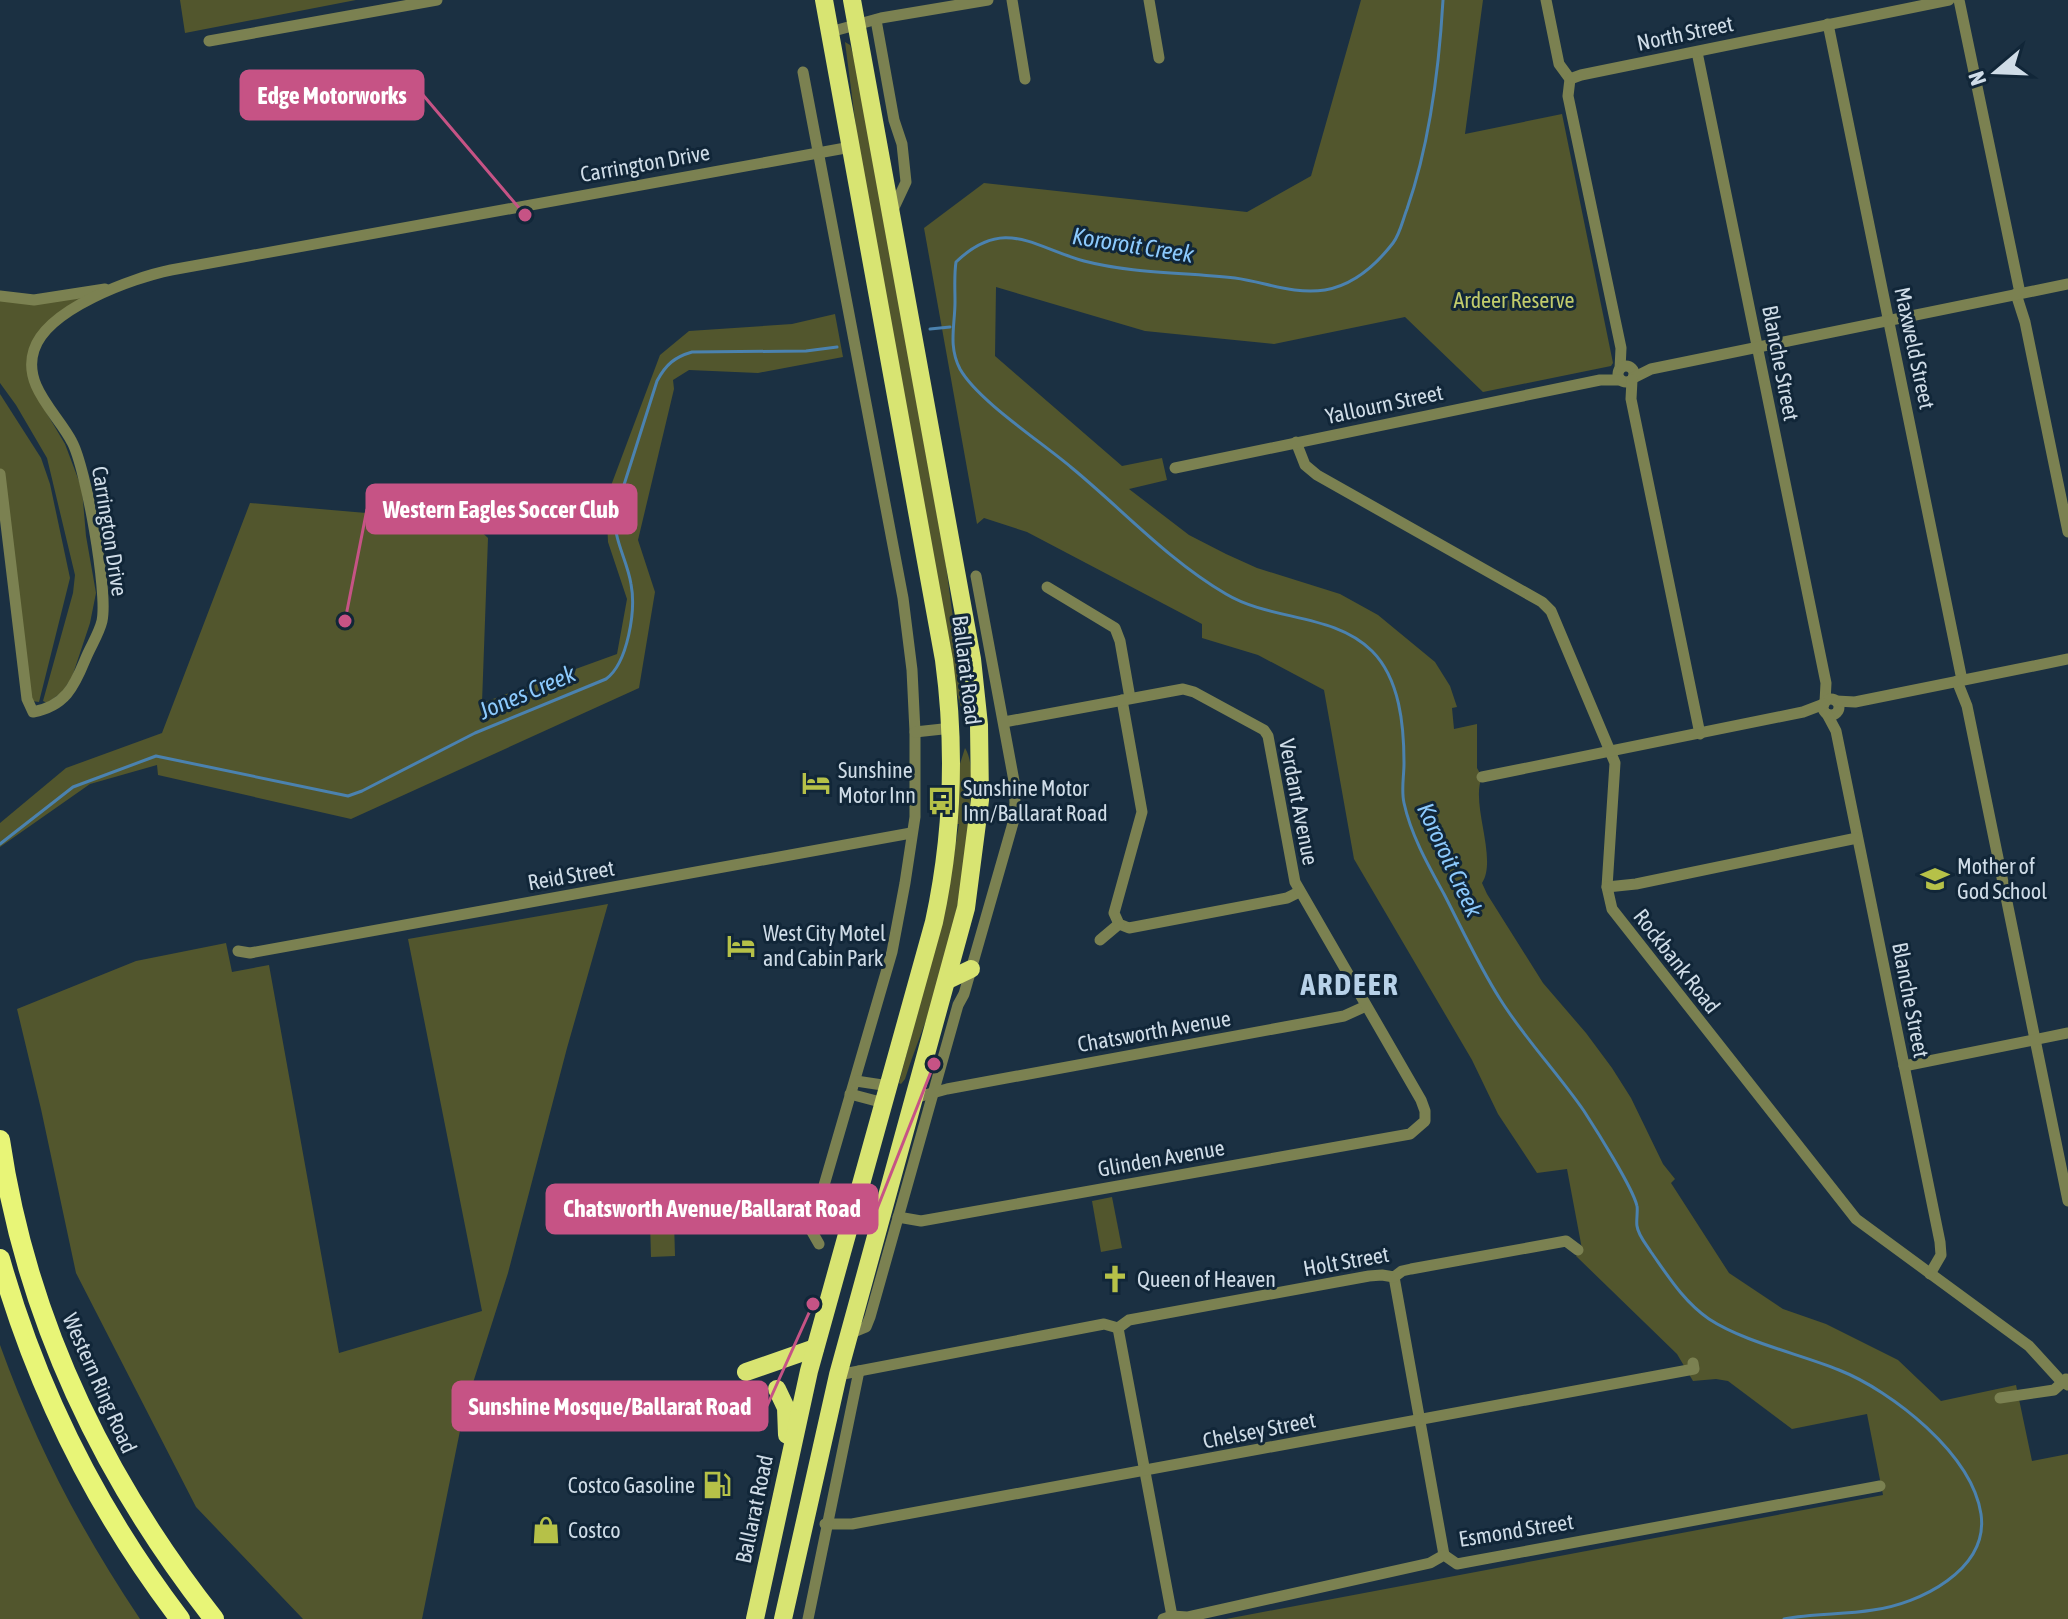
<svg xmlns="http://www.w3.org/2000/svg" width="2068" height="1619" font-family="'Asap Condensed',sans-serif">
	<rect width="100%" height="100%" fill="#1b3042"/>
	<g fill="#52562d">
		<path d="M180 0H356L185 33Z"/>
		<path d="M1361 0H1483L1465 134 1562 114 1613 363 1611 366 1483 392 1405 317 1274 344 1145 331 996 287 995 356 1122 466 1162 458 1167 480 1129 489 1189 535 1226 554 1257 568 1340 594 1378 615 1435 662 1450 686 1457 707 1452 708 1454 729 1477 724V768L1482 777C1470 804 1498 858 1482 883L1487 894 1543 983 1586 1033 1612 1068 1631 1098 1663 1164 1675 1179 1671 1183 1729 1273 1783 1309 1826 1324 1898 1360 1941 1401 2016 1385 2032 1461 2068 1454V1619H1226L1883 1495 1867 1414 1792 1429 1728 1381 1716 1379 1693 1381 1677 1354 1576 1256 1582 1249 1567 1169 1537 1173 1498 1114 1472 1060 1354 859 1324 690 1258 655 1202 638V624L1027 532 984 518 977 524 924 228 984 183 1247 212 1311 176Z"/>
		<path d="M845 42 850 45 855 61 945 558 964 701 963 713 955 688 862 174Z"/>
		<path d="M0 296H84L32 344 40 402 65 444 82 489 86 536 96 593 90 623 72 677 62 692 47 703 43 701 73 593 75 575 47 458 16 405 0 383Z"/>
		<path d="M835 314 843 357 758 373 689 370 673 380 674 389 638 540 655 592 639 688 351 819 158 775 157 765 90 784 0 847V823L66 768 162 733 250 503 471 522 488 538 482 703 617 654 627 599 608 542 606 499 660 355 689 331 792 324Z"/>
		<path d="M0 394 41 458 50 484 70 578 39 702 32 701 0 474Z"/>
		<path d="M965 748C974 762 971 789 970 808 965 868 956 927 938 985 929 1016 915 1047 905 1079L901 1084 899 1083 946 902 959 824H956L959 767Z"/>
		<path d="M608 904 567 1048 508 1273 464 1411 422 1619H303L196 1507 76 1273 41 1109 17 1009 136 961 226 943 232 972 269 965 339 1353 482 1311 408 939Z"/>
		<path d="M1112 1197 1122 1248 1101 1252 1092 1201Z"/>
		<path d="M674 1221 675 1256 651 1257 650 1222Z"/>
		<path d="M0 1345C36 1445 81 1531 140 1619H0Z"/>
	</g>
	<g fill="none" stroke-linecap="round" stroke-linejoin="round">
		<g stroke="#4b82af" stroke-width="3">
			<path d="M1443 0C1439 70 1430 143 1407 209 1403 219 1400 234 1393 243 1376 265 1354 285 1325 290 1294 295 1265 282 1235 278 1185 272 1134 274 1084 261 1033 247 1004 216 956 262 954 275 955 288 955 302 955 325 948 346 960 369 978 401 1043 443 1072 468 1123 510 1168 560 1226 594 1271 621 1334 613 1372 651 1400 679 1404 726 1404 763 1404 777 1401 790 1404 803 1411 835 1428 865 1444 894 1462 929 1479 966 1500 999 1525 1039 1557 1072 1584 1111 1595 1128 1633 1188 1637 1206 1638 1210 1636 1222 1637 1226 1638 1235 1646 1244 1651 1252 1668 1276 1684 1302 1709 1319 1744 1342 1800 1354 1839 1370 1892 1391 1972 1454 1981 1514 1989 1570 1919 1604 1873 1610 1843 1615 1814 1613 1784 1619"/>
			<path d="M930 329 950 327"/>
			<path d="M0 844 73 787 156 756 348 796 362 791 475 733 606 679C628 663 636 610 631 584 627 558 611 537 616 510L657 381C666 364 675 357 692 352L806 351 837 347"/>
		</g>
		<g stroke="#7b8151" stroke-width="11">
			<path d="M1012 0 1025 79"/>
			<path d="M1149 0 1159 58"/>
			<path d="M1546 0 1559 64 1570 79 1568 96 1621 348 1620 369"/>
			<path d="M1959 0 2020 293"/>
			<path d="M876 20 894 120 902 144 906 182 891 214"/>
			<path d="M1828 24 1962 680"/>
			<path d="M830 32 881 18 988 0"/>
			<path d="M209 41 437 0"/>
			<path d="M1697 52 1826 683 1825 702"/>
			<path d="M803 72 903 598 912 670 915 732V817L905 883 892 952 811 1230 819 1244"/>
			<path d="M1570 79 1581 75 1949 0"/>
			<path d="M2016 294 2025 322 2068 532"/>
			<path d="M0 296 34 300 105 289"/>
			<circle cx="1626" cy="374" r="8"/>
			<path d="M1633 378 1651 369 2068 284"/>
			<path d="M1632 380 1631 399 1700 734"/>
			<path d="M1296 442 1305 465 1317 475 1542 602 1551 611 1615 763 1607 887 1612 909 1856 1219 2029 1346 2060 1380 2068 1385"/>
			<path d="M1175 468 1600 380H1621"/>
			<path d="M0 474 27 699 33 712C65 706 74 687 85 660 90 647 99 634 102 621 108 592 86 468 72 442 58 414 22 386 34 350 47 309 132 278 171 270L851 147"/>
			<path d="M1047 587 1115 628 1120 641 1130 698"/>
			<path d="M1957 681 1967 706 2068 1201"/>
			<circle cx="1831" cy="707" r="8"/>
			<path d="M1122 700 1142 812 1114 913 1119 924 1129 928 1287 898 1299 892"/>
			<path d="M1836 701 1855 702 2068 659"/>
			<path d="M1827 714 1836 731 1940 1242 1941 1255 1930 1274"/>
			<path d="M915 732 952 728"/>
			<path d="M1482 777 1803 712 1824 704"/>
			<path d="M1607 887 1636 884 1857 838"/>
			<path d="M1100 940 1119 924"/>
			<path d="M238 951 250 953 911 833"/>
			<path d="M1904 1066 2068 1033"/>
			<path d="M856 1081 889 1086"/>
			<path d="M850 1094 884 1103"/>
			<path d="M914 1098 947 1089 1344 1016 1366 1006"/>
			<path d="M898 1217 921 1221 1410 1134 1425 1121V1111L1421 1100 1295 882 1268 736 1264 730 1194 692 1183 689 1004 722"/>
			<path d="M1394 1277 1444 1555"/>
			<path d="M1118 1328 1172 1616"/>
			<path d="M849 1334 866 1327 870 1317 958 1005 964 994 1013 823 1015 803 1014 781 976 576"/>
			<path d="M838 1375 1104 1324 1118 1328 1129 1320 1369 1276 1382 1275 1394 1277 1402 1271 1411 1269 1566 1241 1578 1250"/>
			<path d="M2000 1398 2054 1390 2066 1379"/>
			<path d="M825 1524H852L1694 1369 1693 1363"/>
			<path d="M808 1619 859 1371"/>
			<path d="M1163 1619 1172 1616 1187 1617 1430 1563 1444 1555 1457 1564 1880 1486"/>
		</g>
		<g stroke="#d8e472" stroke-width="18">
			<path d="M948 980 971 969"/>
			<path d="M746 1372 815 1348"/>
			<path d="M777 1389 786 1408 787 1435"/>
			<path d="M755 1619 809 1371 934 922C953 834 956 749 944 660L824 0"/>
			<path d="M783 1619 838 1375 966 908 980 800 979 725 972 659 852 0"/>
		</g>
		<g stroke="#e8f577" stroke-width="20">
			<path d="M0 1140C26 1318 104 1479 214 1619"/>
			<path d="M0 1259C37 1390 97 1510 180 1619"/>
		</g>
	</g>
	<defs>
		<symbol id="hotel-bare" viewBox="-9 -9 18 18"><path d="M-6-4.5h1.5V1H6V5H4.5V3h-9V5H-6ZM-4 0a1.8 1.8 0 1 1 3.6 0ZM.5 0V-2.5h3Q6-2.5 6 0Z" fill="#b6c148" stroke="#112638" stroke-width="2.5" paint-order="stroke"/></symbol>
		<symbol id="bus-bare" viewBox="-9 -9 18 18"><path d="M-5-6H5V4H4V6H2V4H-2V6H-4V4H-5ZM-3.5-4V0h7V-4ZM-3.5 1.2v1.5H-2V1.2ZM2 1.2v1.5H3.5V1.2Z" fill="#b6c148" stroke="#112638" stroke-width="2.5" paint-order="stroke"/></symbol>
		<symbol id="school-bare" viewBox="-9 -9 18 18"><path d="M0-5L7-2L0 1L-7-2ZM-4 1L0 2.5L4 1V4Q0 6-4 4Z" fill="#b6c148" stroke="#112638" stroke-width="2.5" paint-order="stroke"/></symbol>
		<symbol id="church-bare" viewBox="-9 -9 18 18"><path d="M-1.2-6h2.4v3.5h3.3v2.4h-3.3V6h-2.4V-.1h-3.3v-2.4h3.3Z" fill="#b6c148" stroke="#112638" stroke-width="2.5" paint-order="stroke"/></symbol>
		<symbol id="fuel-bare" viewBox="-9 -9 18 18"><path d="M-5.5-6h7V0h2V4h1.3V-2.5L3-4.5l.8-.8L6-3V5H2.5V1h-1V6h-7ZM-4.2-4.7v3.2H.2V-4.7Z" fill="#b6c148" stroke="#112638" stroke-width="2.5" paint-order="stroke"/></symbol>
		<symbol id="shop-bare" viewBox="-9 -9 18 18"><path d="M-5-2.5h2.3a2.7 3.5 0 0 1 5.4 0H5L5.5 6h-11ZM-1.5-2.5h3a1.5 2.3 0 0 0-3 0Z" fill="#b6c148" stroke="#112638" stroke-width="2.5" paint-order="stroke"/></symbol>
	</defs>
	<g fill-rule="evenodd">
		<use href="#hotel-bare" x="796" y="763" width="40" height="40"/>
		<use href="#bus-bare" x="921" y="781" width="40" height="40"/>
		<use href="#school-bare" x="1915" y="859" width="40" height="40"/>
		<use href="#hotel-bare" x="721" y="926" width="40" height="40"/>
		<use href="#church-bare" x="1095" y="1259" width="40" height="40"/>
		<use href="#fuel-bare" x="697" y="1465" width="40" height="40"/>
		<use href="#shop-bare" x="526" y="1510" width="40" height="40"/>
	</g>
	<g text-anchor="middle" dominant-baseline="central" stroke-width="6" stroke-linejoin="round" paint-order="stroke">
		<g font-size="22" fill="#cfdce7" stroke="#112638">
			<text transform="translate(1685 33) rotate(-12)">North Street</text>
			<text transform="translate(645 163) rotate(-10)">Carrington Drive</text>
			<text transform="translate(1915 348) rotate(78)">Maxweld Street</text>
			<text transform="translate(1781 363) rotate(79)">Blanche Street</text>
			<text transform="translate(1384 404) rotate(-12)">Yallourn Street</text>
			<text transform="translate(110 531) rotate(81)">Carrington Drive</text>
			<text transform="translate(967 670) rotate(83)">Ballarat Road</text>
			<text transform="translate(1299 802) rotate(79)">Verdant Avenue</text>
			<text transform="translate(571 875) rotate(-10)">Reid Street</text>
			<text transform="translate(1677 961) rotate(52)">Rockbank Road</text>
			<text transform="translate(1911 1000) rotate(79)">Blanche Street</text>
			<text transform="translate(1154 1031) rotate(-10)">Chatsworth Avenue</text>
			<text transform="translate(1161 1158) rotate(-10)">Glinden Avenue</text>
			<text transform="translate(1346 1261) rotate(-10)">Holt Street</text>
			<text transform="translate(100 1383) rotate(66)">Western Ring Road</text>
			<text transform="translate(1259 1430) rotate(-11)">Chelsey Street</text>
			<text transform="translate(754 1509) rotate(-78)">Ballarat Road</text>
			<text transform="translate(1516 1530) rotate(-9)">Esmond Street</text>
		</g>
		<g font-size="22" fill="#c1cb6b" stroke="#112638">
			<text x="1514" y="300">Ardeer Reserve</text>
		</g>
		<g font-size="22" fill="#cfdce7" stroke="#112638" text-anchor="start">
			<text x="838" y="770">Sunshine<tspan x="838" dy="25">Motor Inn</tspan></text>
			<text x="963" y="788">Sunshine Motor<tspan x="963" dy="25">Inn/Ballarat Road</tspan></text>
			<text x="1957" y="866">Mother of<tspan x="1957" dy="25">God School</tspan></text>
			<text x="763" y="933">West City Motel<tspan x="763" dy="25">and Cabin Park</tspan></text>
			<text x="1137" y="1279">Queen of Heaven</text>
			<text x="695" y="1485" text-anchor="end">Costco Gasoline</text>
			<text x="568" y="1530">Costco</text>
		</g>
		<g font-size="24" font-style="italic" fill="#8ccafd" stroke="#112638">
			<text transform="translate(1133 245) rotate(9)">Kororoit Creek</text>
			<text transform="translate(527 692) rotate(-23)">Jones Creek</text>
			<text transform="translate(1450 860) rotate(65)">Kororoit Creek</text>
		</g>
		<g font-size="30" font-weight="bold" letter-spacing="2" fill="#b7d1e8" stroke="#112638">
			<text x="1350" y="984">ARDEER</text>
		</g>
	</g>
	<path fill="none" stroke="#c65385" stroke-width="3" d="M525 215L423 95M345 621L367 509M934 1064L877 1209M813 1304L767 1406"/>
	<g fill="#c65385" stroke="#112638" stroke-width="3">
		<circle cx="525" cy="215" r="8"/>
		<circle cx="345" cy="621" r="8"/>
		<circle cx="934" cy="1064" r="8"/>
		<circle cx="813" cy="1304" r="8"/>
	</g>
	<g fill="#c65385" stroke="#c65385" stroke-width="3">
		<rect x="241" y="71" width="182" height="48" rx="8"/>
		<rect x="367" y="485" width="269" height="48" rx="8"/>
		<rect x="547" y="1185" width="330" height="48" rx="8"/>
		<rect x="453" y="1382" width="314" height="48" rx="8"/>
	</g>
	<g font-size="24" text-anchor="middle" font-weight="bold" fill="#fff">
		<text x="332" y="104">Edge Motorworks</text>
		<text x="501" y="518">Western Eagles Soccer Club</text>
		<text x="712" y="1217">Chatsworth Avenue/Ballarat Road</text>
		<text x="610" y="1415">Sunshine Mosque/Ballarat Road</text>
	</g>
	<g transform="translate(1996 72) rotate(251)" stroke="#112638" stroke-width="6" paint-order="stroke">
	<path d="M0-6L14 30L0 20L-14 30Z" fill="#cfdce7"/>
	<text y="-12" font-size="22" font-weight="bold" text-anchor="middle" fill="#cfdce7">N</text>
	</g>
</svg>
